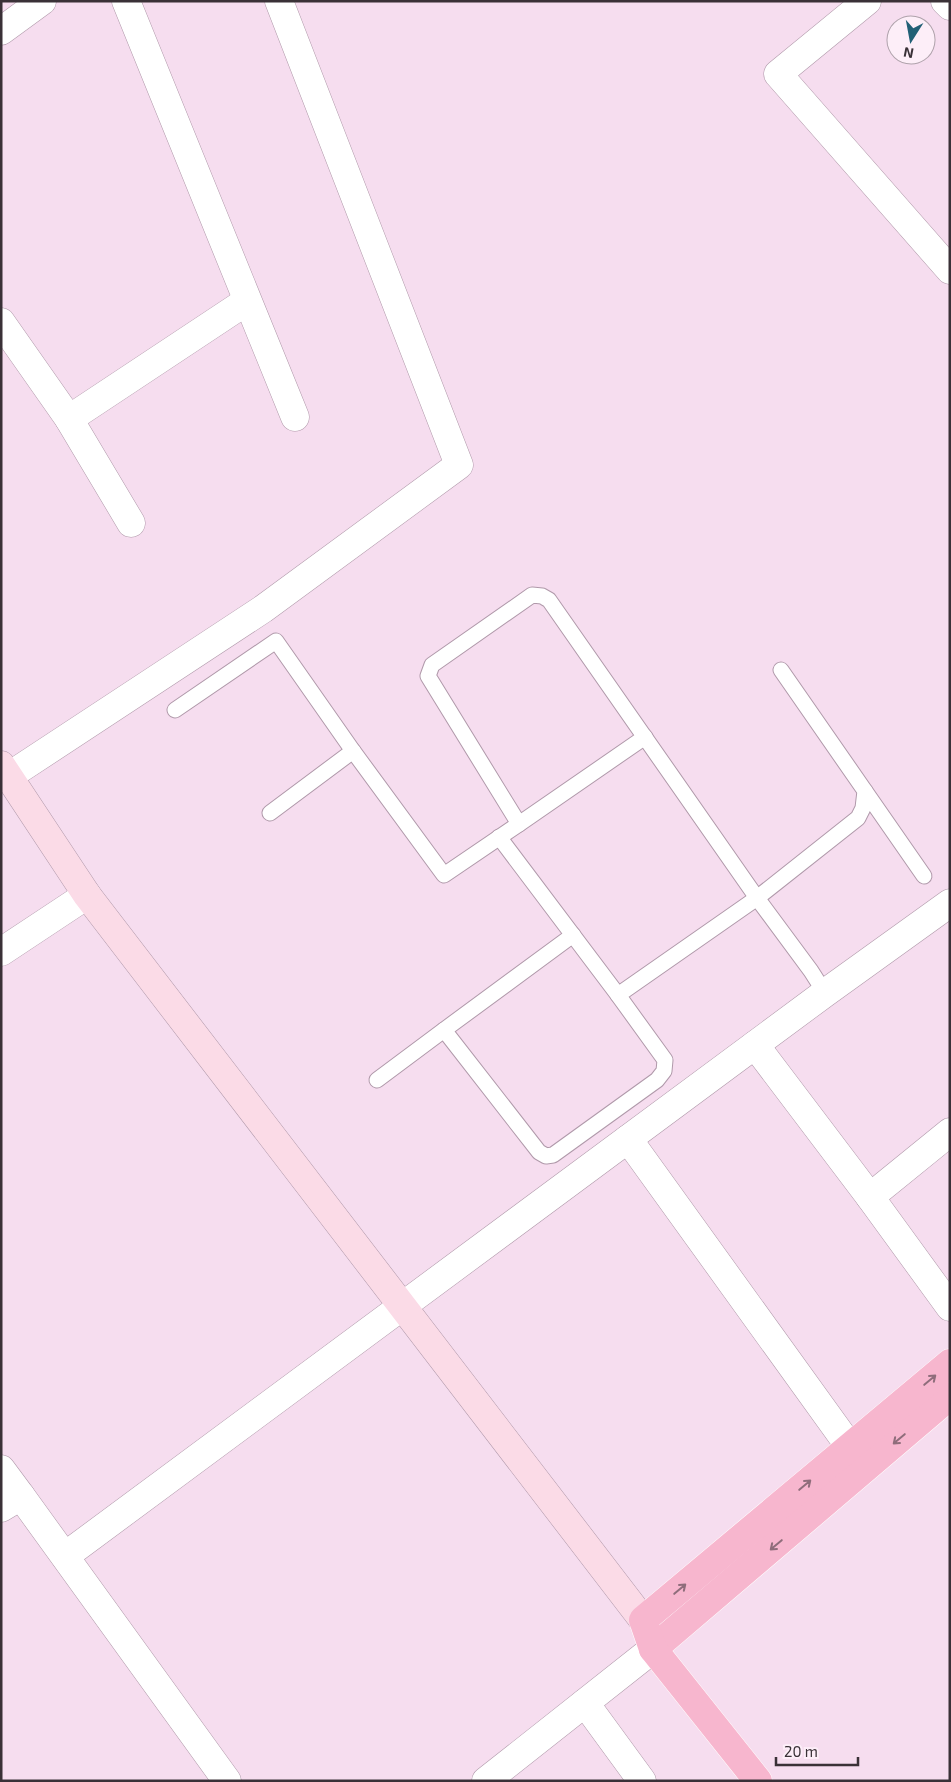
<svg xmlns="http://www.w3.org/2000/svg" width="951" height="1782" font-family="'Exo 2',sans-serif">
	<rect width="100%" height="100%" fill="#f6ddef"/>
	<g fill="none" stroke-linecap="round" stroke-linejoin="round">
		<defs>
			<g id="lane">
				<path d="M175 710 276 641 353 751 444 875 519 824 428 676 432 665 532 595 542 596 549 600 757 898 811 971 825 993"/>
				<path d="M865 791 924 876"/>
				<path d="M270 813 353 751"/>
				<path d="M519 824 645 737"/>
				<path d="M499 837 618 995"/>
				<path d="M573 935 444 1030 539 1152 546 1156 553 1155 657 1080 664 1071 665 1060 618 995 757 898 858 818 863 808 865 791 781 670"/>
				<path d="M377 1080 444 1030"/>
			</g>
			<g id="street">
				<path d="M126 1 295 417"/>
				<path d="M867 1 778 74 950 270"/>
				<path d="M945 1 950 6"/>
				<path d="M1 31 42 1"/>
				<path d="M1 322 69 419 131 523"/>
				<path d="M69 419 247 301"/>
				<path d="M9 776 263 609 459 465 279 1"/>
				<path d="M1 952 87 895"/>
				<path d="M755 1045 870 1197 950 1307"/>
				<path d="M628 1139 850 1447"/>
				<path d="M870 1197 950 1132"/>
				<path d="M1 1469 21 1496"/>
				<path d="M1 1508 21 1496 227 1781"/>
				<path d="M65 1556 825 993 950 903"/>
				<path d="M585 1703 642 1781"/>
				<path d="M486 1781 653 1649"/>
			</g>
			<path id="secondary" d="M1 765 87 895 643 1620"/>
			<g id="primary">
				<path d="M653 1649 950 1396"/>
				<path d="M758 1781 653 1649 643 1620 950 1363"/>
			</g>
		</defs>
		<use href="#lane" stroke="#b099aa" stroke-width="17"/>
		<use href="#street" stroke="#b099aa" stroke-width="29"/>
		<use href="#secondary" stroke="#b099aa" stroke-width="29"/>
		<use href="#primary" stroke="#fff" stroke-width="29"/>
		<use href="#lane" stroke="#fff" stroke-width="15"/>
		<use href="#street" stroke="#fff" stroke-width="28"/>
		<use href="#secondary" stroke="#fbdbe7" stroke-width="28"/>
		<use href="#primary" stroke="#f7b6ce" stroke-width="28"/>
	</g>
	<defs><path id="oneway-shaft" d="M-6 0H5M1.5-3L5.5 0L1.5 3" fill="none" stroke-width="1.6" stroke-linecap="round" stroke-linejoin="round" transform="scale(1.25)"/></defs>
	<g stroke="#8f6d7b">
		<use href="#oneway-shaft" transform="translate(930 1380) rotate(-40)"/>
		<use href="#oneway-shaft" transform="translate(899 1439) rotate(140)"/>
		<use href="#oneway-shaft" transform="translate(805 1485) rotate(-40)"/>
		<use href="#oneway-shaft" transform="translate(776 1545) rotate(140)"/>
		<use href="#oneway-shaft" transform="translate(680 1589) rotate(-40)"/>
	</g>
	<rect width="951" height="1782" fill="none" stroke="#3a3137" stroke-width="5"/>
	<g transform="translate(911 40) rotate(191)"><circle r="24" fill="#fdeef8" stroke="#afa2ab"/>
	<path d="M0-4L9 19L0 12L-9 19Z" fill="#226076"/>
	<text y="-8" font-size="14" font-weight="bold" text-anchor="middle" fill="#3a3137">N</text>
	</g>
	<path d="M776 1757v8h82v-8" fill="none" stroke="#3a3137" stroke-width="2.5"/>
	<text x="784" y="1757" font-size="15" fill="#3a3137" stroke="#fdeef8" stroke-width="4" paint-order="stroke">20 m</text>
</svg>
